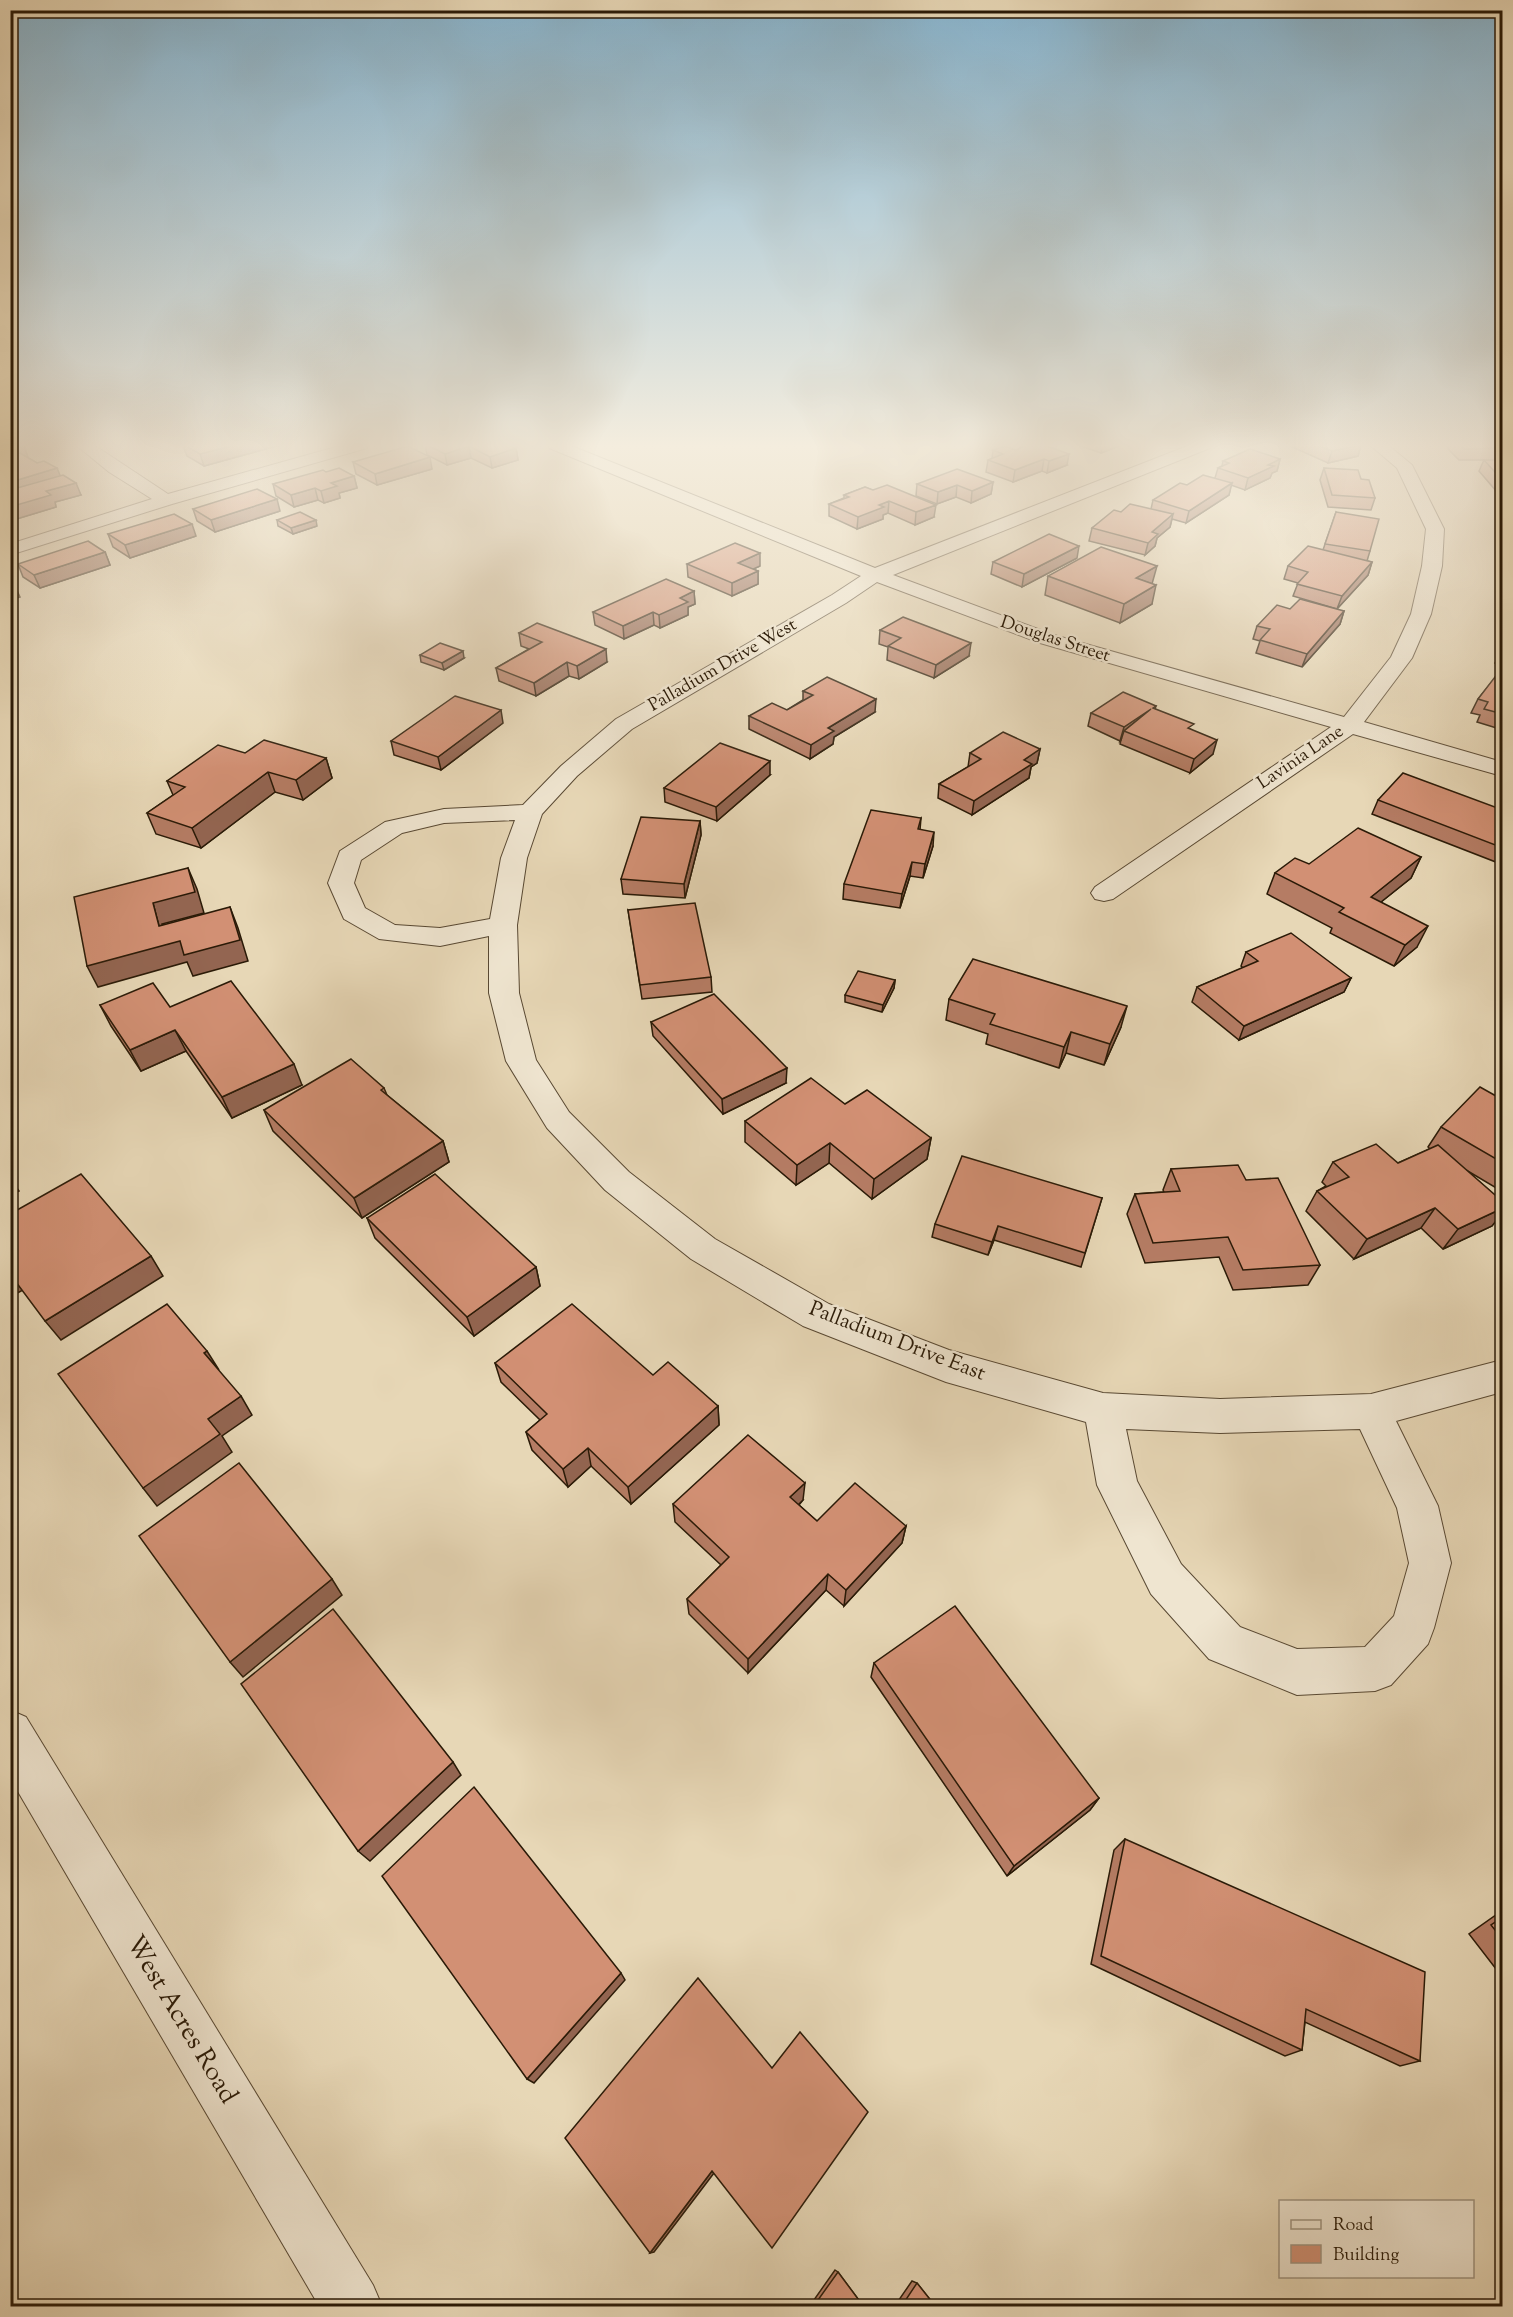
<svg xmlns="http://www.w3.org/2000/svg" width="1513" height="2317" font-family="'Sorts Mill Goudy',serif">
	<rect width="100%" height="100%" fill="#e7d7b6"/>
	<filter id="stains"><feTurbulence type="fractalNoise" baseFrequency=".00333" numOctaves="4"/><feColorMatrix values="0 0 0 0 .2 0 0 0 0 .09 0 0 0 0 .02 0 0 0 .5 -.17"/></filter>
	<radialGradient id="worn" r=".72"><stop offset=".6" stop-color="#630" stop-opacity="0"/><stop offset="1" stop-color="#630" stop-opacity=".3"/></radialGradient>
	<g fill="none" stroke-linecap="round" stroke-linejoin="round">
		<defs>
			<g id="street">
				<path d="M76 445H94L168 494 343 445H369L367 448 172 504 10 555V544L152 499 109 472Z"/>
				<path d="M547 445H569L875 568 1190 445H1212L1210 448 893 575 1054 635 1344 717 1391 657 1411 614 1422 566 1426 529 1397 468 1370 445H1388L1412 465 1444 529 1442 566 1431 614 1412 658 1364 722 1502 762V776L1353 734 1113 899 1104 901 1095 899 1091 893 1095 887 1331 727 1040 643 877 582 846 603 632 729 577 776 542 814 527 858 517 925 519 993 536 1060 569 1112 629 1172 715 1239 829 1304 949 1350 1103 1393 1220 1399 1371 1394 1502 1360V1392L1396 1421 1438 1506 1451 1563 1434 1628 1428 1644 1391 1685 1375 1691 1297 1695 1209 1659 1151 1594 1097 1485 1086 1422 946 1382 803 1326 691 1259 605 1190 547 1128 506 1061 489 993V936L440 946 379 939 344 919 328 883 340 851 385 822 444 809 523 805 561 766 616 719 832 595 861 576 549 448ZM515 820 501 858 490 919 440 928 395 925 365 908 354 883 361 860 402 833 444 823ZM1126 1429 1220 1433 1360 1429 1397 1508 1409 1563 1394 1616 1365 1647 1297 1649 1240 1627 1181 1564 1137 1481Z"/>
				<path d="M10 1710 26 1717 373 2285 382 2306H319L10 1778Z"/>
			</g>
		</defs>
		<use href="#street" stroke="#594933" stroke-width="2"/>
		<use href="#street" fill="#efe5d0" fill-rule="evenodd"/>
	</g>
	<g fill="#b57c64" stroke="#2a1a07" stroke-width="1.5">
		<path d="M10 445H24L28 458 60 476 81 495 55 502 56 507 10 521Z"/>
		<path d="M182 445H280L204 466 187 456 183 446Z"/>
		<path d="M425 445H509L516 448 518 460 492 468 471 458 447 465 427 455Z"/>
		<path d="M1078 445H1121L1101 453Z"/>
		<path d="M1288 445H1361L1358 456 1328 463Z"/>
		<path d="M1449 445H1503V499L1479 471 1484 460H1459L1448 449Z"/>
		<path d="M993 450H1015L1067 465 1047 473 1042 471 1013 482 986 472 988 460 992 459Z"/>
		<path d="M1280 459 1277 471 1272 473 1270 478 1245 490 1231 485 1229 495 1186 523 1172 519 1170 527 1157 538 1155 546 1145 555 1089 541 1092 528 1121 512 1151 509 1153 500 1187 485 1215 478 1218 468 1222 466 1223 461Z"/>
		<path d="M353 462 432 469 377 485 356 474Z"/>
		<path d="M1324 468 1361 479 1375 498 1371 510 1328 507 1320 480Z"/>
		<path d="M326 472 354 476 357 488 339 493 340 498 324 503 318 500 294 507 276 496 273 484Z"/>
		<path d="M993 482 991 494 971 503 956 497 937 504 916 496 917 484Z"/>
		<path d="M865 487 934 517 915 525 888 513 883 515V519L857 529 829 516V504L844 498V495Z"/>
		<path d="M193 509 280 511 215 532 197 521Z"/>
		<path d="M1336 512 1370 551 1367 561 1372 562 1368 575 1337 609 1293 596 1298 583 1284 579 1288 566 1323 550Z"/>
		<path d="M277 520 317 526 293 534 278 526Z"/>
		<path d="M108 534 196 536 130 558 113 547Z"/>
		<path d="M105 552 110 565 40 588 23 577 18 564Z"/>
		<path d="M1077 558 1022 587 991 574 993 562Z"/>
		<path d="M687 564 760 566 753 569 758 571V584L732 596 688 577Z"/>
		<path d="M1048 576 1152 583V604L1120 623 1045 595Z"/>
		<path d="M694 591 695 604 688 607V615L660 628 654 625 624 639 595 625 593 612Z"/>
		<path d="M1290 609 1344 611 1340 624 1302 667 1256 653 1260 641 1253 639 1257 626Z"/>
		<path d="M880 630 969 656 934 678 887 660 888 647 879 644Z"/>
		<path d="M519 633 607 662 579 679 569 676 536 696 499 681 496 668 529 649 521 646Z"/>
		<path d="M1503 648V665L1495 663Z"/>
		<path d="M420 655 464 658 444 670 421 662Z"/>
		<path d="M1503 666V730L1477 722 1480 715 1471 713 1478 699 1499 673Z"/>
		<path d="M803 691 875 712 834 737 833 744 810 759 749 729V716L787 710 803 700Z"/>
		<path d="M1156 706 1155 709 1192 730 1213 754 1190 773 1120 744 1121 740 1120 741 1088 726 1091 713Z"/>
		<path d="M503 723 441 770 394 755 391 741Z"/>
		<path d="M1040 749 1037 763 1031 767 1029 778 972 815 938 798 939 784 968 767 970 753Z"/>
		<path d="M245 753 326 758 332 778 303 800 275 792 201 848 156 834 147 813 173 795 167 781Z"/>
		<path d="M770 775 717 821 665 802 664 788Z"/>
		<path d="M1378 800 1503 810V862L1501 864 1372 814Z"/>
		<path d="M921 818 920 830 933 846 923 878 910 876 900 908 843 899 844 884Z"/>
		<path d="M700 821 701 835 685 898 623 894 621 879Z"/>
		<path d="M1421 857 1411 878 1381 902 1417 947 1394 966 1330 933 1332 928 1267 894 1275 873 1309 864Z"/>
		<path d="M628 910 711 977 712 992 642 999Z"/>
		<path d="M1246 952 1351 978 1344 992 1239 1040 1192 1002 1197 987 1243 968 1241 966Z"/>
		<path d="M895 980 894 988 882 1012 845 1002V995Z"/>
		<path d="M949 999 1121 1027 1104 1065 1066 1053 1059 1068 986 1044 988 1034 946 1020Z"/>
		<path d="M100 1005 170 1007 302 1085 232 1118 186 1051 141 1071 111 1026Z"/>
		<path d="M651 1022 786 1083 723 1114 653 1036Z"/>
		<path d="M384 1088 387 1095 443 1141 449 1162 362 1218 273 1131 264 1110Z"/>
		<path d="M1503 1090V1192L1466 1170 1503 1202V1212L1492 1226 1443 1249 1421 1228 1354 1259 1306 1211 1317 1191 1326 1186 1322 1182 1333 1162 1398 1163 1430 1149 1428 1147 1441 1127 1496 1096Z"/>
		<path d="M845 1104 931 1138 927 1159 872 1199 829 1163 796 1185 745 1142V1121Z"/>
		<path d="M1171 1169 1246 1180 1320 1265 1308 1285 1233 1290 1219 1257 1145 1263 1127 1214 1135 1194 1164 1192 1163 1190Z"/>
		<path d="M1102 1198 1081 1267 994 1240 988 1255 932 1237 935 1224Z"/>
		<path d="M367 1218 536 1267 540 1286 474 1336 375 1238Z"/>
		<path d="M495 1363 653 1375 718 1406 719 1425 631 1504 591 1466 568 1487 532 1450 526 1432 540 1420 501 1382Z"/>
		<path d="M803 1500 799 1505 817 1521 906 1526 902 1543 844 1606 826 1590 748 1673 689 1614 687 1599 721 1565 675 1522 673 1504Z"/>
		<path d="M874 1663 1099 1798 1090 1810 1007 1876 871 1677Z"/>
		<path d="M1125 1839 1420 2061 1400 2066 1305 2022 1302 2050 1285 2056 1091 1964 1114 1850Z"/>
		<path d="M1503 1910V1978L1469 1934Z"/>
		<path d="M835 2270 838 2272 864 2307H809Z"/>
		<path d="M912 2281 917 2283 936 2307H894Z"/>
	</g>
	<g fill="#936551" stroke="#2a1a07" stroke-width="1.5">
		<path d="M18 445H24L28 458 10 463V450Z"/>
		<path d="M235 445H280L204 466 200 454Z"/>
		<path d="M1102 445H1121L1101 453Z"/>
		<path d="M1359 445H1361L1358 456 1328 463 1332 451Z"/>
		<path d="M469 446 471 458 447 465 445 454Z"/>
		<path d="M516 448 518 460 492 468 490 457Z"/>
		<path d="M1069 454 1067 465 1047 473 1049 461Z"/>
		<path d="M430 457 432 469 377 485 375 474Z"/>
		<path d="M1044 459 1042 471 1013 482 1015 470Z"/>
		<path d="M1280 459 1277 471 1272 473 1270 478 1245 490 1248 478 1268 465Z"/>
		<path d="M57 468 62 480 16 494 11 482Z"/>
		<path d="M354 476 357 488 339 493 340 498 324 503 321 491 331 483Z"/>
		<path d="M993 482 991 494 971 503 972 491Z"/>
		<path d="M76 483 81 495 55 502 56 507 10 521V507L46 491Z"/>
		<path d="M1232 483 1229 495 1186 523 1189 511Z"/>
		<path d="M957 485 956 497 937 504 938 492Z"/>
		<path d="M315 488 318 500 294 507 291 495Z"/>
		<path d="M277 499 280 511 215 532 211 520Z"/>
		<path d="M889 501 888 513 883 515V519L857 529 858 517 879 505Z"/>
		<path d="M936 505 934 517 915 525 916 512Z"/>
		<path d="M1173 514 1170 527 1157 538 1155 546 1145 555 1148 543 1152 532Z"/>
		<path d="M316 520 317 526 293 534 291 528Z"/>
		<path d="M192 524 196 536 130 558 125 545Z"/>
		<path d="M1079 546 1077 558 1022 587 1024 574Z"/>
		<path d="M105 552 110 565 40 588 34 575Z"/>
		<path d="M760 553V566L738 576V563Z"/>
		<path d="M1372 562 1368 575 1337 609 1342 596Z"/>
		<path d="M1157 566 1152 584 1136 578Z"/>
		<path d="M758 571V584L732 596V583Z"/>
		<path d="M14 584 20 597 10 600V585Z"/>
		<path d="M1156 585 1152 604 1120 623 1124 604Z"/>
		<path d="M694 591 695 604 688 607V615L660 628 659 615 680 598Z"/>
		<path d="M1344 611 1340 624 1302 667 1307 654Z"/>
		<path d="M653 612 654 625 624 639 623 626Z"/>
		<path d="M971 643 969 656 934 678 936 665Z"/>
		<path d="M606 649 607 662 579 679 577 666Z"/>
		<path d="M463 651 464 658 444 670 442 663Z"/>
		<path d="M567 662 569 676 536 696 534 683Z"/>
		<path d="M876 699 875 712 834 737 833 744 810 759 811 745 828 728Z"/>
		<path d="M1151 709 1124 731 1121 740 1120 741 1124 727Z"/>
		<path d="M501 710 503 723 441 770 438 757Z"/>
		<path d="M1217 740 1213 754 1190 773 1194 759Z"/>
		<path d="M1040 749 1037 763 1031 767 1029 778 972 815 974 801 1024 760Z"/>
		<path d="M326 758 332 778 303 800 296 780Z"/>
		<path d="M770 761V775L717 821 716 807Z"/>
		<path d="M268 772 275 792 201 848 192 828Z"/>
		<path d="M700 821 701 835 685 898 684 884Z"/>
		<path d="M934 832 933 846 923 878 925 864Z"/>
		<path d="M1421 857 1411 878 1361 918 1371 897Z"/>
		<path d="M912 862 910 876 900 908 902 894Z"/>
		<path d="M188 868 197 889 204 913 162 924 168 944 230 907 238 928 248 961 193 976 187 962 98 987 87 966 159 926 153 903Z"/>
		<path d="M1428 926 1417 947 1394 966 1405 945Z"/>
		<path d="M1351 978 1344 992 1239 1040 1244 1026Z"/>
		<path d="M895 980 894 988 882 1012 883 1005Z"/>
		<path d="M1127 1006 1121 1027 1104 1065 1110 1044Z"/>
		<path d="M175 1030 186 1051 141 1071 130 1050Z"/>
		<path d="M1071 1032 1066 1053 1059 1068 1064 1047Z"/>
		<path d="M294 1064 302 1085 232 1118 222 1097Z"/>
		<path d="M787 1068 786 1083 723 1114 722 1099Z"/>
		<path d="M931 1138 927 1159 872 1199 874 1179Z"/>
		<path d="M443 1141 449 1162 362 1218 354 1198Z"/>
		<path d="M830 1143 829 1163 796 1185 797 1165Z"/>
		<path d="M10 1178 19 1191 10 1196Z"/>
		<path d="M1435 1208 1421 1228 1354 1259 1367 1239Z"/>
		<path d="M1503 1208V1212L1492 1226 1443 1249 1458 1229Z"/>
		<path d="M998 1226 994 1240 988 1255 992 1242Z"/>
		<path d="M151 1256 163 1276 61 1340 45 1321Z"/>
		<path d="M536 1267 540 1286 474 1336 467 1317Z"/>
		<path d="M10 1274 23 1290 10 1297Z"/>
		<path d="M207 1351 219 1370 204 1353Z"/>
		<path d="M241 1396 252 1415 222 1436 232 1452 157 1506 143 1488 208 1419Z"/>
		<path d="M718 1406 719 1425 631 1504 628 1487Z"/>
		<path d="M588 1448 591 1466 568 1487 563 1469Z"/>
		<path d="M805 1483 803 1500 789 1514 790 1497Z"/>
		<path d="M906 1526 902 1543 844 1606 846 1590Z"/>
		<path d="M828 1574 826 1590 748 1673V1659Z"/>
		<path d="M332 1579 342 1595 243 1677 230 1662Z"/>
		<path d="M453 1762 461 1775 370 1861 358 1851Z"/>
		<path d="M1099 1798 1090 1810 1007 1876 1014 1866Z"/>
		<path d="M621 1973 625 1980 534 2083 527 2079Z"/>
		<path d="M712 2171 714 2173 654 2252 650 2253Z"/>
	</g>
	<g fill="#d29074" stroke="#2a1a07" stroke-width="1.5">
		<path d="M10 445H21L24 446 10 450Z"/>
		<path d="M184 445H235L200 454Z"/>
		<path d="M427 445H509L516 448 490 457 469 446 445 454Z"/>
		<path d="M1027 445H1044L1069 454 1049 461 1044 459 1015 470 988 460 1003 454 993 450 1005 446 1015 450Z"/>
		<path d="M1317 445H1359L1332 451Z"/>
		<path d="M1460 445H1503V448L1464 449Z"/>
		<path d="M408 446 430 457 375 474 353 462Z"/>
		<path d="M1250 449 1280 459 1268 465 1274 466 1248 478 1218 468 1229 463 1223 461Z"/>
		<path d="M20 453 37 463 44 461 57 468 11 482 10 455Z"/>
		<path d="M1484 460H1503V481Z"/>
		<path d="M339 468 354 476 331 483 337 486 321 491 315 488 291 495 273 484 323 470 326 472Z"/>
		<path d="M1324 468 1358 470 1361 479 1369 480 1375 498 1332 495Z"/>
		<path d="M957 469 993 482 972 491 957 485 938 492 917 484Z"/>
		<path d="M63 475 76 483 46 491 51 495 10 507V490Z"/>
		<path d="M1203 475 1232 483 1189 511 1153 500 1180 483 1187 485Z"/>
		<path d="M887 485 936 505 916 512 889 501 879 505 884 507 858 517 829 504 849 497 844 495 865 487 873 490Z"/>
		<path d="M257 489 277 499 211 520 193 509Z"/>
		<path d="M1130 504 1173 514 1152 532 1158 534 1148 543 1092 528 1114 510 1121 512Z"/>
		<path d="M300 512 316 520 291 528 277 520Z"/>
		<path d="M1336 512 1379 519 1370 551 1325 544Z"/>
		<path d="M174 514 192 524 125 545 108 534Z"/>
		<path d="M1049 534 1079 546 1024 574 993 562Z"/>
		<path d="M88 541 105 552 34 575 18 564Z"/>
		<path d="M735 543 760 553 738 563 758 571 732 583 687 564Z"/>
		<path d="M1308 546 1372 562 1342 596 1297 584 1308 572 1288 566Z"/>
		<path d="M1101 547 1157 566 1136 578 1156 585 1124 604 1048 576Z"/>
		<path d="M666 579 694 591 680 598 688 602 659 615 653 612 623 626 593 612Z"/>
		<path d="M1300 599 1344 611 1307 654 1260 640 1270 629 1257 626 1277 605 1290 609Z"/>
		<path d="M903 617 971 643 936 665 888 646 901 638 880 630Z"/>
		<path d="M537 623 606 649 577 666 567 662 534 683 496 668 542 642 519 633Z"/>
		<path d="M440 643 463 651 442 663 420 655Z"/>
		<path d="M1498 673 1503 674V714L1484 709 1488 702 1478 699Z"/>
		<path d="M827 677 876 699 828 728 834 731 811 745 749 716 772 703 787 710 813 695 803 691Z"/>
		<path d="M1123 692 1156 706 1153 708 1194 724 1188 728 1217 740 1194 759 1124 731 1151 709 1124 727 1091 713Z"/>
		<path d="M455 696 501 710 438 757 391 741Z"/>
		<path d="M1003 732 1040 749 1024 760 1032 764 974 801 939 784 981 759 970 753Z"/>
		<path d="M264 740 326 758 296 780 268 772 192 828 147 813 185 787 167 781 218 745 245 753Z"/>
		<path d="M720 743 770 761 716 807 664 788Z"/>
		<path d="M1403 773 1503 810V848L1378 800Z"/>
		<path d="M871 810 921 818 918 829 934 832 925 864 912 862 902 894 844 884Z"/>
		<path d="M641 817 700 821 684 884 621 879Z"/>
		<path d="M1358 828 1421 857 1371 897 1428 926 1405 945 1339 912 1344 908 1275 873 1295 858 1309 864Z"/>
		<path d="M188 868 195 892 153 903 159 926 230 907 240 940 184 955 180 941 87 966 74 897Z"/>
		<path d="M695 903 711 977 640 985 628 910Z"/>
		<path d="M1291 933 1351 978 1244 1026 1197 987 1258 961 1246 952Z"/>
		<path d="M973 959 1127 1006 1110 1044 1071 1032 1064 1047 990 1024 995 1014 949 999Z"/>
		<path d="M858 971 895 980 883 1005 845 995Z"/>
		<path d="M231 981 294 1064 222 1097 175 1030 130 1050 100 1005 153 983 170 1007Z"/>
		<path d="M714 994 787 1068 722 1099 651 1022Z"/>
		<path d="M351 1059 384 1088 381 1090 443 1141 354 1198 264 1110Z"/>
		<path d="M811 1078 845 1104 867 1090 931 1138 874 1179 830 1143 797 1165 745 1121Z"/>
		<path d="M1480 1087 1496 1096 1503 1090V1163L1441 1127Z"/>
		<path d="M1376 1144 1398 1163 1438 1145 1503 1202V1208L1458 1229 1435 1208 1367 1239 1317 1191 1349 1177 1333 1162Z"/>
		<path d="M962 1156 1102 1198 1085 1253 998 1226 992 1242 935 1224Z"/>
		<path d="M1238 1165 1246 1180 1278 1178 1320 1265 1243 1270 1228 1237 1153 1243 1135 1194 1180 1191 1171 1169Z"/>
		<path d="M81 1174 151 1256 45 1321 10 1274V1214Z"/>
		<path d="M435 1174 536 1267 467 1317 367 1218Z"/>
		<path d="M167 1304 207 1351 204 1353 241 1396 208 1419 220 1434 143 1488 58 1374Z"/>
		<path d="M572 1304 653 1375 668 1362 718 1406 628 1487 588 1448 563 1469 526 1432 547 1414 495 1363Z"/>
		<path d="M748 1435 805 1483 790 1497 817 1521 855 1483 906 1526 846 1590 828 1574 748 1659 687 1599 729 1557 673 1504Z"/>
		<path d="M239 1463 332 1579 230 1662 139 1536Z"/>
		<path d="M955 1606 1099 1798 1014 1866 874 1663Z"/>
		<path d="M333 1609 453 1762 358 1851 241 1684Z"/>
		<path d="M474 1787 621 1973 527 2079 382 1876Z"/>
		<path d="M1125 1839 1425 1972 1420 2061 1306 2009 1302 2050 1101 1956Z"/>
		<path d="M1503 1917V1940L1491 1925Z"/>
		<path d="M698 1978 772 2068 800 2032 868 2112 772 2248 712 2171 650 2253 565 2138Z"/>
		<path d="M838 2272 864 2307H813Z"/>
		<path d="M917 2283 936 2307H901Z"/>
	</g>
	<linearGradient id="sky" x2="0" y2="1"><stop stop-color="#87b6d2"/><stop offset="0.58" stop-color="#f4edde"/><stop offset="1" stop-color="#f4edde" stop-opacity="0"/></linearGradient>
	<rect width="1513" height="769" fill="url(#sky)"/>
	<g text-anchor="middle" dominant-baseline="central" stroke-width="5" stroke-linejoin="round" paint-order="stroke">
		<g font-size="18" fill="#2a1a07" stroke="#efe5d0">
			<text transform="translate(1055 640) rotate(18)">Douglas Street</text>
			<text transform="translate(723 666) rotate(-30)">Palladium Drive West</text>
			<text transform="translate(1301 758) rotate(-34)">Lavinia Lane</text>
		</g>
		<g font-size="21" fill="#2a1a07" stroke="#efe5d0">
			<text transform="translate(897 1342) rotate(21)">Palladium Drive East</text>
		</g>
		<g font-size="26" fill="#2a1a07" stroke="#efe5d0">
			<text transform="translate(181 2020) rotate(59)">West Acres Road</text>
		</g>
	</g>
	<rect width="1513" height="2317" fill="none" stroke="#e7d7b6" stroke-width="36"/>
	<rect x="12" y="12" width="1489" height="2293" fill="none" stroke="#2a1a07" stroke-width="3"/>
	<rect x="18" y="18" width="1477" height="2281" fill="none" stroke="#2a1a07" stroke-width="1.5"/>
	<rect x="1279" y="2200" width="195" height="78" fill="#efe5d0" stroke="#a09480" stroke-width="1.5"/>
	<rect x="1291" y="2220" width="30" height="9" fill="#efe5d0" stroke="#a09480" stroke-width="1.5"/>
	<text x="1333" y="2230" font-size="18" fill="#2a1a07">Road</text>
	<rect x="1291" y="2245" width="30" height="18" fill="#d29074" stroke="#a09480" stroke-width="1.5"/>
	<text x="1333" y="2260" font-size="18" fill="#2a1a07">Building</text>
	<rect width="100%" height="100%" filter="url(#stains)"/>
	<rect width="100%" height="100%" fill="url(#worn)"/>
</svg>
